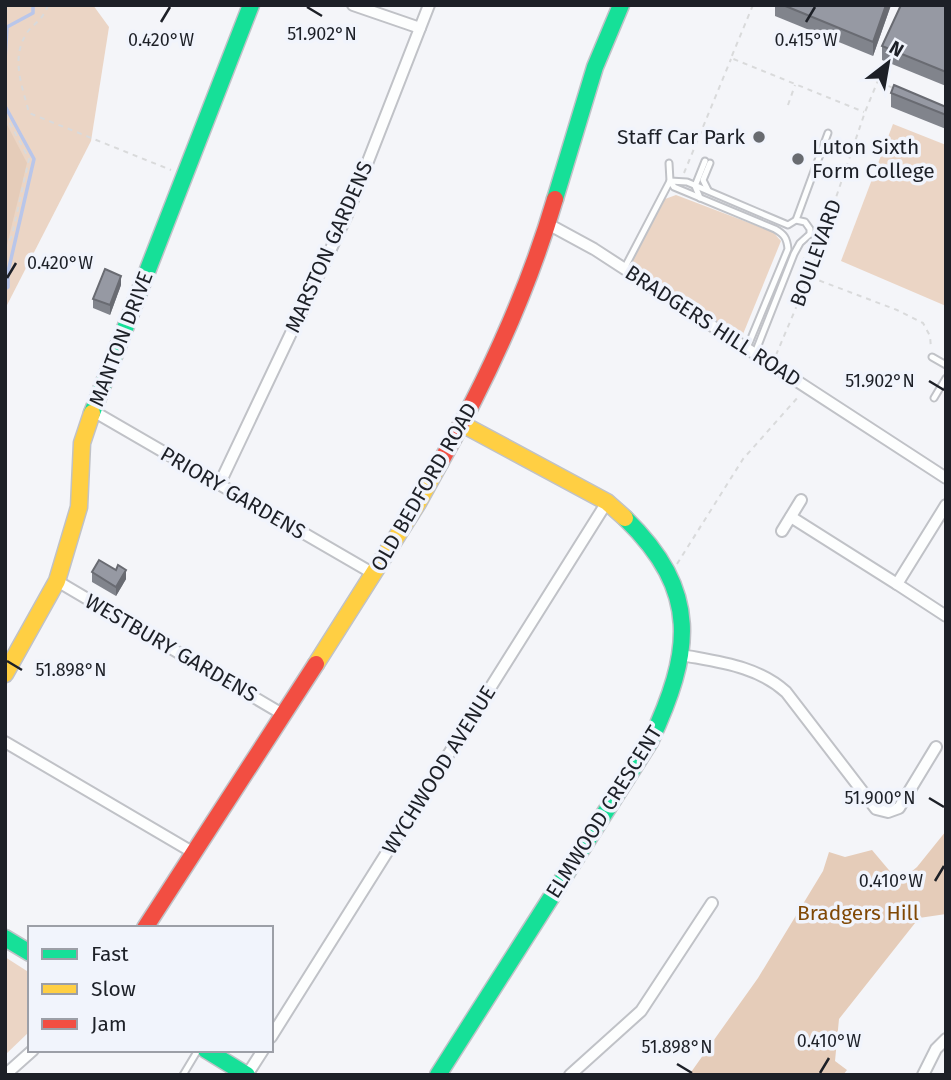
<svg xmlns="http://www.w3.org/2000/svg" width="951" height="1080" font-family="'Fira Sans',sans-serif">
	<rect width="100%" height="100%" fill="#f4f5f9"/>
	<g fill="#ebd5c5">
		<path d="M5 5H93L109 27 91 141 5 309Z"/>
		<path d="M893 124 946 145V306L841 261Z"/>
		<path d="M676 195 773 232 781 241 741 339 630 265 665 199Z"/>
		<path d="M5 957 30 973V1031L5 1055Z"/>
	</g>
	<g fill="#e5ccb9">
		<path d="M5 121 27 163 5 253Z"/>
		<path d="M946 831V914L919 918 839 1019 835 1061 847 1070 843 1075H689L758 978 823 871 829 852 845 857 872 850 899 882 917 867Z"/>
	</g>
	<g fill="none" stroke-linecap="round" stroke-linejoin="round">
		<g stroke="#b9c6ea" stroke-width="3.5">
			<path d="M5 60 7 27 33 13V5"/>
			<path d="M5 106 34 159 8 272V287L5 289"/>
		</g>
		<defs>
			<g id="lane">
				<path d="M669 163 670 181 674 187 775 229C784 234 787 238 788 249L747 348"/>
				<path d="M708 190 703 180 710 163"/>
				<path d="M700 198 695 186 705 161"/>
				<path d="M796 220 828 133"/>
				<path d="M624 269 670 181 687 182 788 225 796 220 805 222 810 229V234L800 243 794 254 755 353"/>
				<path d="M932 357 946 365"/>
				<path d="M934 398 946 378"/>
				<path d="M183 1075 198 1050"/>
			</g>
			<g id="street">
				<path d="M353 5 420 28"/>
				<path d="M548 224 594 249 946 478"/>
				<path d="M93 411 374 574"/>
				<path d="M219 485 347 215 429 5"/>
				<path d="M791 517 897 584 946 505"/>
				<path d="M782 531 801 500"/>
				<path d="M57 581 284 715"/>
				<path d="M897 584 946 616"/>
				<path d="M682 655C718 662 758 666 786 692L876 809 888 812 899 808 936 747"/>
				<path d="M5 742 194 853"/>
				<path d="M271 1037 607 502"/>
				<path d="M5 1075 33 1050"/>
				<path d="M247 1075 263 1050"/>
				<path d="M570 1075 641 1011 712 903"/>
				<path d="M923 1075 936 1049 946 1039"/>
			</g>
			<g id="fast">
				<path d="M555 199 595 67 621 5"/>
				<path d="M92 413 251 5"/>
				<path d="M5 938 30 953"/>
				<path d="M206 1050 247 1075"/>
				<path d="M438 1075 650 742C692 652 701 592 625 518"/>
			</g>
			<g id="slow">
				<path d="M462 424 607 502 625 518"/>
				<path d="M316 664 418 503 440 463"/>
				<path d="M5 674 57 581 79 507 82 443 92 413"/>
			</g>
			<g id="jam">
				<path d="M440 463C487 380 528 291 555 199"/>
				<path d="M145 928 316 664"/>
			</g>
		</defs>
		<use href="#lane" stroke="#c0c2c7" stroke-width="9"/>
		<use href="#street" stroke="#c0c2c7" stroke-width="14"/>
		<use href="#fast" stroke="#c0c2c7" stroke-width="19"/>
		<use href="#slow" stroke="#c0c2c7" stroke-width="19"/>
		<use href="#jam" stroke="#c0c2c7" stroke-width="19"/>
		<g stroke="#d9dadb" stroke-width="2" stroke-dasharray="5 5" stroke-linecap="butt">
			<path d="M48 5C41 24 32 23 25 36 11 61 23 88 29 113L171 170"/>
			<path d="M753 5 731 58 864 112"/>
			<path d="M5 15 9 5"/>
			<path d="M879 82 893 88"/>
			<path d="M788 105 795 85"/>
			<path d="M5 114 29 159 12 236 5 248"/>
			<path d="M684 173 731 59"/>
			<path d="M803 258 814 263"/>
			<path d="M810 277 897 310 923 323 930 336 931 348"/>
			<path d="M776 355 809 277 865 112 886 61"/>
			<path d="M677 564 743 459 799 396"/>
		</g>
		<use href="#lane" stroke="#fdfefe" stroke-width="5"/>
		<use href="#street" stroke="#fdfefe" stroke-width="10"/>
		<use href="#fast" stroke="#16e098" stroke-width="16"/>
		<use href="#slow" stroke="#ffcf43" stroke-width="16"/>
		<use href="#jam" stroke="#f24e42" stroke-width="16"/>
	</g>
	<g fill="#81848c">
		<path d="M775 5H891L873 56 775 16Z"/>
		<path d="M946 5V86L882 60V46Z"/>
		<path d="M891 93 946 107V129L891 107Z"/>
		<path d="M121 285 110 315 93 308V299Z"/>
		<path d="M92 572 126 579 116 596 92 582Z"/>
	</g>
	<g fill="#696b72">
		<path d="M886 5H891L873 56V42Z"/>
		<path d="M121 276V285L110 315V305Z"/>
		<path d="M126 570V579L116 596V587Z"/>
	</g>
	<g fill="#9699a3" stroke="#696b72" stroke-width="2">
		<path d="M783 5H886L873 42Z"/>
		<path d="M901 5H946V72L882 46Z"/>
		<path d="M894 85 946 107V115L891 93Z"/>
		<path d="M105 269 121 276 110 305 93 299Z"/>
		<path d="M99 560 116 570 118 565 126 570 116 587 92 572Z"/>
	</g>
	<path fill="none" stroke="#1d2027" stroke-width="2.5" d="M307 7 322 16M161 22 170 7M806 22 815 7M7 278 16 263M929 381 944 390M7 661 22 670M929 798 944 807M935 881 944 866M677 1064 692 1073M820 1073 829 1058"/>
	<g fill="#686b70" stroke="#f1f4fc" stroke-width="2.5">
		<circle cx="759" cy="137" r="7"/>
		<circle cx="798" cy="159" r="7"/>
	</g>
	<g text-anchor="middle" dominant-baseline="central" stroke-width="7" stroke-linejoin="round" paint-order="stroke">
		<g font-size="21" fill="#1d2027" stroke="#f1f4fc" text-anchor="end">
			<text x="745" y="137">Staff Car Park</text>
			<text x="812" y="147" text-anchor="start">Luton Sixth<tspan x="812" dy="24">Form College</tspan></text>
		</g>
		<g font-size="21" fill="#1d2027" stroke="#f1f4fc">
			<text transform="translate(329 247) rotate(-66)">MARSTON GARDENS</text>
			<text transform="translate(816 253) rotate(-70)">BOULEVARD</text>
			<text transform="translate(713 326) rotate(33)">BRADGERS HILL ROAD</text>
			<text transform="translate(121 339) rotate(-69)">MANTON DRIVE</text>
			<text transform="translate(424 487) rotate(-60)">OLD BEDFORD ROAD</text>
			<text transform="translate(233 493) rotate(30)">PRIORY GARDENS</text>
			<text transform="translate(171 648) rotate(30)">WESTBURY GARDENS</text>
			<text transform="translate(439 770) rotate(-58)">WYCHWOOD AVENUE</text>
			<text transform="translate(604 812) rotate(-58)">ELMWOOD CRESCENT</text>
		</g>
		<g font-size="21" fill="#804805" stroke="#f1f4fc">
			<text x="858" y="913">Bradgers Hill</text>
		</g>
	</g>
	<g font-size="18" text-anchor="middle" fill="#1d2027" stroke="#f1f4fc" stroke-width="7" stroke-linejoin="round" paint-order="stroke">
		<text x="322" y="40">51.902°N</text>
		<text x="161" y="46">0.420°W</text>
		<text x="806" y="46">0.415°W</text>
		<text x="60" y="269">0.420°W</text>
		<text x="880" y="387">51.902°N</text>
		<text x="71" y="676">51.898°N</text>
		<text x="880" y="804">51.900°N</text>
		<text x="891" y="887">0.410°W</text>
		<text x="829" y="1047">0.410°W</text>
		<text x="677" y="1053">51.898°N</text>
	</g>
	<rect width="951" height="1080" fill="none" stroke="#1d2027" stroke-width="14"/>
	<rect x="28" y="926" width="245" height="126" fill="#f1f4fc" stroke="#9c9fa7" stroke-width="2"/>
	<rect x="42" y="949" width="35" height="10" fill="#16e098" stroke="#9c9fa7" stroke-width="2"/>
	<text x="91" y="961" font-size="21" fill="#1d2027">Fast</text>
	<rect x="42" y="984" width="35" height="10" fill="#ffcf43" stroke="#9c9fa7" stroke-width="2"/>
	<text x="91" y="996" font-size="21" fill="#1d2027">Slow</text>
	<rect x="42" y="1019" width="35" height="10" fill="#f24e42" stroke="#9c9fa7" stroke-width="2"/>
	<text x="91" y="1031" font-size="21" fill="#1d2027">Jam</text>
	<g transform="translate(888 63) rotate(31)" stroke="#f1f4fc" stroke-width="5" paint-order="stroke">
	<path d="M0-5L12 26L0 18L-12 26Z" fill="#1d2027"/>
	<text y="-10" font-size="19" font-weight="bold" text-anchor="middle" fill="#1d2027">N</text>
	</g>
</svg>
